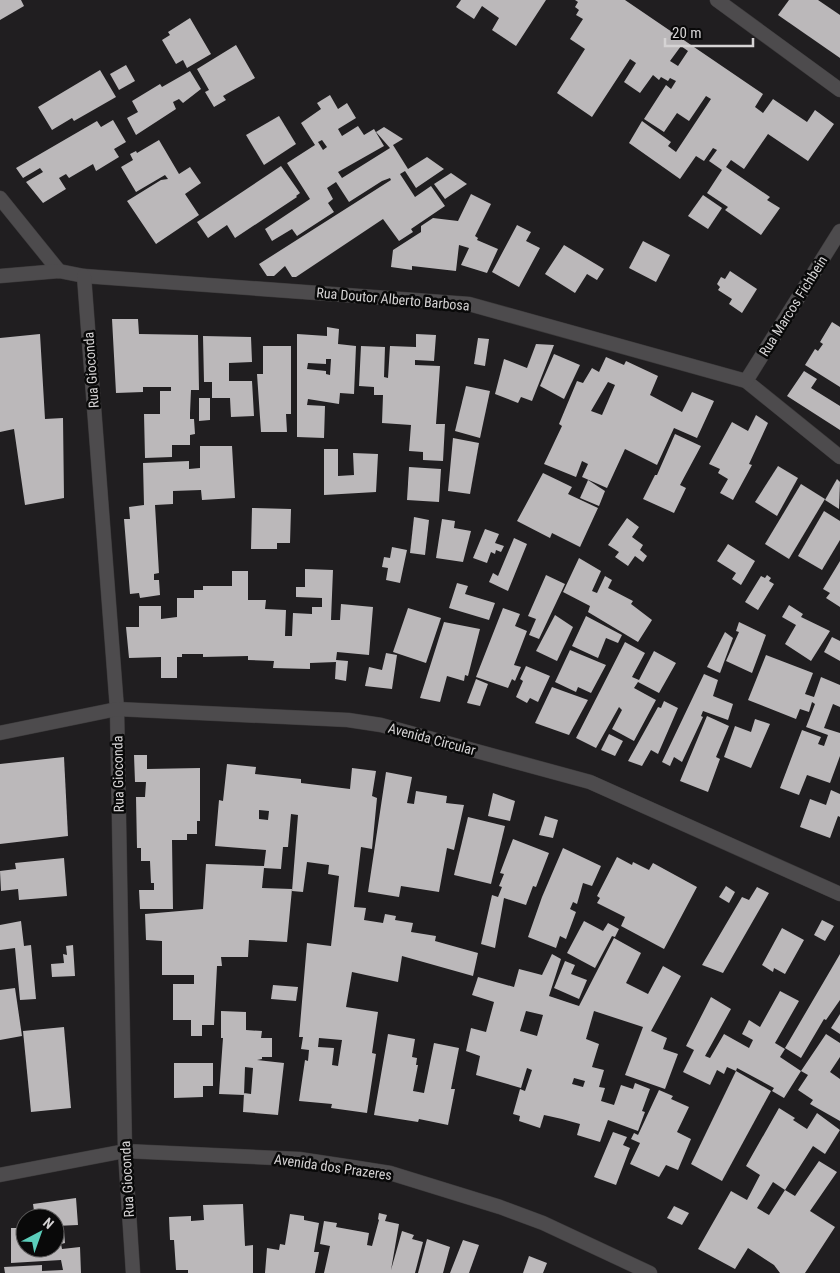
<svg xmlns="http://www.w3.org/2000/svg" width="840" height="1273" font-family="'Roboto Condensed',sans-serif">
	<rect width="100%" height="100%" fill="#201e20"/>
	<g fill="#bbb8ba" fill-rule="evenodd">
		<path d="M0 0H21L24 6 0 20Z"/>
		<path d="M461 0H546L516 46 492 30 499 18 482 6 474 19 456 7Z"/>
		<path d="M575 0H625L763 94 755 107 763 113 773 99 807 122 815 110 834 124 808 161 768 134 744 169 731 160 726 167 770 197 767 200 780 208 761 235 725 210 728 207 707 193 722 170 709 161 717 150 713 148 704 161 696 156 680 179 629 143 642 121 671 142 668 146 676 152 711 99 706 96 689 121 677 113 664 132 644 119 666 85 671 89 676 81 670 78 668 81 661 77 659 80 653 75 640 93 624 82 636 63 630 59 592 117 557 93 585 49 570 39 583 19 576 15 579 10 575 7 578 2ZM681 46 688 51 678 66 670 61Z"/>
		<path d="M789 0H818L840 15V58L778 15Z"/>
		<path d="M190 18 211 54 187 68 183 60 176 64 162 40 170 35 168 32Z"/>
		<path d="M236 45 255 78 223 96 226 100 214 107 205 92 209 90 197 69Z"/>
		<path d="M126 65 135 81 119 90 110 74Z"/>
		<path d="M100 70 116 97 74 121 72 118 52 130 38 107Z"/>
		<path d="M190 71 201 89 183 103 179 99 173 102 176 109 136 135 127 118 138 112 132 101 160 84 162 87Z"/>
		<path d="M330 95 338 109 347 103 356 118 338 129 342 136 358 126 364 135 374 129 384 146 338 172 342 178 390 148 376 132 384 127 403 139 393 145 408 169 427 157 444 169 416 188 405 171 400 174 415 197 431 186 445 206 411 229 413 232 399 241 383 219 296 277H292L285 266 274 276H267L259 264 391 180 390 178 382 181 349 202 336 182 327 188 333 199 328 203 334 212 297 236 292 229 272 241 265 229 310 199 287 163 315 145 301 123 321 109 317 103ZM322 140 327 147 323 150 318 142Z"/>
		<path d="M279 116 296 144 264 165 246 135Z"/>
		<path d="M113 120 126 142 114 149 119 157 96 171 93 164 69 178 66 174 59 178 66 189 43 203 26 182 43 172 40 168 23 178 16 168 97 121 101 127Z"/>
		<path d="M159 140 179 174 190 167 201 183 185 194 199 215 156 244 127 201 161 180 168 179 165 175 136 192 121 167 133 160 130 154 136 151 137 153Z"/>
		<path d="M281 166 300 193 296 196 297 197 235 238 227 225 208 238 197 222Z"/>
		<path d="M451 173 467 184 445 199 434 184Z"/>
		<path d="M471 194 491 204 475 236 478 238 477 240 498 249 487 273 461 265 469 248 459 245 456 271 412 266V270L391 267 393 250 421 232V226L433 218 458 221Z"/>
		<path d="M703 195 722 208 708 229 688 216Z"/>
		<path d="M517 225 531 232 526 241 540 248 519 287 492 272Z"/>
		<path d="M643 241 670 255 656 282 629 268Z"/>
		<path d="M564 245 604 269 597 280 587 274 575 293 545 274Z"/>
		<path d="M730 271 757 289 742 313 729 304 732 299 718 290 720 287 717 284 721 277 725 279Z"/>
		<path d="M112 319H138L139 334 198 335 199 390H191L190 413V419H194L195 434 190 435V445H172V457L145 458 144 414H160V391H171V387H143V392L116 393Z"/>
		<path d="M832 322 840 327V387L805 365 815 349 818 351 823 344 820 342Z"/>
		<path d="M327 327 339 329 338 344 356 346 354 394 340 393 339 404 308 399 307 405 325 406 324 438 297 437V334L327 336ZM326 359H331L330 375 326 374V371L307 369 308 363 326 364Z"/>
		<path d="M40 334 45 419 63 418 64 498 25 505 14 429 0 432V338Z"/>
		<path d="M416 334 436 335 434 361 415 360V365L440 366 436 424H445L443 461 423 460V452L409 451 411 425 382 423 383 395H374V387L359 386 361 346 385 347 384 377 388 378 390 346 416 347Z"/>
		<path d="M203 336 251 337 252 362 229 363V381H252L254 416 231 417 230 398H212V382H204Z"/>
		<path d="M478 338 489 339 485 366 474 364Z"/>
		<path d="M536 344 554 345 532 401 521 397 518 403 495 394 504 359 527 368Z"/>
		<path d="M263 346H291V414H286L287 432H261L257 374H263Z"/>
		<path d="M554 354 580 365 564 399 540 386Z"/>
		<path d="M606 357 624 365 626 361 658 376 650 395 682 412 692 392 714 401 697 438 674 428 657 465 625 449 607 488 582 477 588 464 582 461 576 477 544 464 562 426 559 424 577 381 583 383 592 368 599 372ZM608 382 615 385 602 415 591 411Z"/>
		<path d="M804 371 817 379 811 388 840 406V430L787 396Z"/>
		<path d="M466 386 490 391 480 438 455 431Z"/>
		<path d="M199 398H210V420L199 421Z"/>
		<path d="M756 415 768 423 749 464 752 465 733 500 720 493 728 479 718 473 720 469 709 464 732 422 748 431Z"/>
		<path d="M675 434 701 446 680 485 686 488 674 513 643 499 655 475H657Z"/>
		<path d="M453 438 479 443 470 494 448 491Z"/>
		<path d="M200 446H232L235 498 202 500 201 490 173 491V504L155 505 159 573 154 574V580H159L160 595 140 598 139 593 130 594 124 519H130L129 507 144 505 143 463 189 461V469L200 468Z"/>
		<path d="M324 449H338V476L354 475 353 453 378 454 376 492 324 495Z"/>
		<path d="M778 466 798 478 777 516 755 502Z"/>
		<path d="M409 467 441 469 439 502 407 500Z"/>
		<path d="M543 473 572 487 568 494 598 508 580 547 552 533 550 538 517 521Z"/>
		<path d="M837 479 840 482 839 509 825 500Z"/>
		<path d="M588 480 605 491 599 506 580 498Z"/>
		<path d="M801 484 825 499 789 559 765 544Z"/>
		<path d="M252 508 291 509 290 543H277V549H251Z"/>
		<path d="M824 511 840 521V540L822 570 798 556Z"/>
		<path d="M414 517 429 520 425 555 410 553Z"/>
		<path d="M627 518 639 527 632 537 643 545 640 550 647 556 643 562 635 556 628 566 615 557 619 552 608 545Z"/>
		<path d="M442 519 455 521 454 528 471 531 463 562 436 558Z"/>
		<path d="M485 529 499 534 495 543 504 546 501 552 496 550 495 554 491 552 487 563 473 558Z"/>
		<path d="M514 538 527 544 508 591 489 582 493 573 498 576Z"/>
		<path d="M728 544 755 561 741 585 732 579 736 573 717 561Z"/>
		<path d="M392 547 407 550 400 583 386 580 388 568 382 567 384 557 390 558Z"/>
		<path d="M579 558 601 571 592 591 597 593 605 576 612 580 608 588 633 601 631 604 652 620 638 642 588 612 590 606 563 592Z"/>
		<path d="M840 561V607L826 598 830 593 823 589Z"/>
		<path d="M305 569 333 570 331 620H340L341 604 373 607 369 655 337 652 336 660 348 661 346 681 335 679 336 662 310 663V669L273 668 274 661 248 660V656L203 657V654H182V657H177V678H161V657L129 658 126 627H139V606H161V619L177 617V598H194V590H203V586H232V571H248V600H266L265 609 286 610 285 636H292L293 613 312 614V607H322V598L296 597V587H305Z"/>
		<path d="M546 575 565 584 539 639 529 635 536 619 528 616Z"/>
		<path d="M767 575 771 578 769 581 774 584 758 610 745 602 761 576 765 578Z"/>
		<path d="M457 583 468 586 465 594 495 603 489 620 449 608Z"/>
		<path d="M789 605 803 614 801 617 830 631 811 661 785 644 796 625 782 617Z"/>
		<path d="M408 608 441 618 426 663 393 652Z"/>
		<path d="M503 608 520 614 515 626 527 631 514 665 521 667 515 681 512 679 508 688 476 677Z"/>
		<path d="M555 615 573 627 557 661 536 651Z"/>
		<path d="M586 616 622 635 618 643 606 638 598 658 572 646Z"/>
		<path d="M444 622 480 629 468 676 465 675 464 681 447 676 440 702 420 698Z"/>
		<path d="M739 622 766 635 752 673 726 661 739 632 736 631Z"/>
		<path d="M725 632 733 638 720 673 707 667Z"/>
		<path d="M832 637 840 641V661L824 652Z"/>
		<path d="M625 642 645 653 632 677 639 680 654 651 676 663 659 693 638 682 634 688 656 700 634 741 612 729 622 710 619 707 596 748 576 738Z"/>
		<path d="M570 650 606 665 591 693 578 687 576 692 555 682Z"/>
		<path d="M386 653 397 655 392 689 365 686 369 667 382 670Z"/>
		<path d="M766 655 813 673 805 694 814 697 821 677 840 685V707L833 704 824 728 840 733V756L830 783 807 775 799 795 780 788 802 730 821 737 818 744 824 746 828 735 806 727 815 704 812 702 809 712 800 709 796 719 748 700Z"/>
		<path d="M526 666 550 676 538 702 530 698 527 703 516 697 523 681 520 679Z"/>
		<path d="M704 674 718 680 713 696 733 704 728 720 703 711 701 716 703 717 682 762 674 757 670 766 662 762Z"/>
		<path d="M476 679 488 684 480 706 467 703Z"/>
		<path d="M552 687 588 700 569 735 535 723Z"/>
		<path d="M664 701 678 708 658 754 651 750 642 766 628 761 658 707 661 708Z"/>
		<path d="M707 716 729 726 716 757 720 759 708 792 680 781Z"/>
		<path d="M755 719 770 724 751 768 724 757 735 726 751 732Z"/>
		<path d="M609 734 623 741 615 756 601 750Z"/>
		<path d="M134 755H147V769L200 768V821H197V834H187V840H172L173 909H140L139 890H154V883H151L150 861H141V848H137L136 797H145L146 782H135Z"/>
		<path d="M64 757 68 836 0 844V764Z"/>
		<path d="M227 764 256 767 255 774 301 779V783L350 789 352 768 376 771 372 796 377 798 372 849 361 847 354 907 366 908 364 920 383 923 385 914 396 916 395 920 413 923 411 932 436 936 435 941 478 953 473 976 402 956 398 982 352 972 346 1007 378 1012 372 1053 376 1054 367 1113 331 1108 332 1104 299 1101 305 1060 308 1061 309 1050 301 1049 303 1037H299L307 943 331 946 339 876 328 874 329 865 307 862 303 892 292 891 298 815 291 814 288 847H283L281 869 264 868 262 888 292 889 287 942 249 940 248 957H221L222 966H217L214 1025H202V1036H191V1020H173V984H194V975H162V941L146 940 145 914 203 909 206 864 264 866 266 850 215 846 219 800 223 801ZM259 810 269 811 268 820 259 819ZM319 1038 342 1040 338 1066 332 1065 334 1048 318 1047Z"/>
		<path d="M386 772 412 777 407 803 414 804 416 791 447 796 446 803 464 805 454 850 447 848 439 892 401 886 399 897 368 892Z"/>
		<path d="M831 790 840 794V817L838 816 830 838 800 827 810 799 826 805Z"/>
		<path d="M493 793 515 801 510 821 488 816Z"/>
		<path d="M545 816 558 820 553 838 539 835Z"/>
		<path d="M468 817 505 826 491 884 454 875Z"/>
		<path d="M513 839 549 853 536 887 533 886 526 905 504 898 495 948 481 944 492 895 498 897 502 887 499 886 504 874 500 873Z"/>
		<path d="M563 848 601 866 592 886 583 883 577 904 573 902 570 909 576 912 566 939 560 936 556 948 528 937 542 897Z"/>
		<path d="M617 857 632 865 633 862 649 870 653 863 697 887 664 949 621 926 625 917 597 903 600 898 597 896Z"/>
		<path d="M64 858 67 896 19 900 18 889 1 891 0 871 16 869 15 863Z"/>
		<path d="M726 886 735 892 729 903 719 897Z"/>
		<path d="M757 887 769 893 723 973 702 965 742 897 749 900Z"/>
		<path d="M822 920 834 926 825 941 814 935Z"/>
		<path d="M21 921 24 946 31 945 36 999 20 1000 15 948 0 950V925Z"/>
		<path d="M584 921 603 931 608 923 619 929 615 937 612 936 595 968 567 953Z"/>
		<path d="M782 928 804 940 785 974 774 968 773 972 762 965Z"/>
		<path d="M614 938 641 953 626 983 648 994 663 966 681 976 651 1031 667 1038 663 1049 678 1054 665 1089 625 1075 643 1027 594 1011 586 1039 599 1044 592 1067 604 1070 599 1087 605 1088 601 1101 614 1105 621 1085 633 1089 635 1083 650 1089 642 1111 645 1112 638 1131 608 1120 600 1142 577 1135 580 1124 562 1119 544 1115 540 1128 519 1121 520 1116 513 1114 520 1089 525 1091 532 1070 527 1068 521 1088 476 1075 480 1056 466 1051 471 1028 486 1032 494 1002 472 995 478 977 514 987 519 969 542 975 552 954 561 959 549 996 579 1006ZM526 1011 543 1015 537 1036 520 1031ZM574 1078 585 1081 583 1087 572 1084Z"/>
		<path d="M73 945 75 976 52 977 51 964 64 963 63 954 67 955 66 946Z"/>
		<path d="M840 954V1000L826 1020 824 1019 801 1058 785 1048Z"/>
		<path d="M565 961 575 965 571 974 587 980 579 999 554 988Z"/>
		<path d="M273 985 298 987 296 1001 271 999Z"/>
		<path d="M15 988 22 1036 0 1040V990Z"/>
		<path d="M780 991 799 1001 775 1043 785 1049 780 1057 801 1071 826 1034 840 1043V1057L830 1072 840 1079V1121L810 1104 813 1100 798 1090 808 1075 801 1071 784 1098 772 1091 774 1088 737 1068 736 1071 727 1067 724 1074 717 1070 710 1085 683 1072 694 1050 686 1046 711 997 731 1009 705 1056 710 1058 724 1034 749 1048 753 1040 742 1034 749 1020 760 1027Z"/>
		<path d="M221 1011 246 1012V1030L262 1031 261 1038H272V1057H262V1059L257 1060 284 1063 278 1115 243 1112 244 1093 251 1094 253 1068 245 1067 244 1095 219 1094 223 1038H221Z"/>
		<path d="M840 1014V1034L831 1028Z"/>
		<path d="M64 1027 71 1108 31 1112 23 1031Z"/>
		<path d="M388 1034 415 1039 412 1057 417 1058 416 1065H418L413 1091 424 1093 434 1043 459 1048 451 1089H455L448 1125 419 1119 418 1122 374 1115Z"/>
		<path d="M174 1063H213V1086H203V1097L174 1098Z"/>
		<path d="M736 1071 771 1091 722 1181 691 1164Z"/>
		<path d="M659 1090 673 1096 671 1099 689 1107 677 1132 691 1139 678 1170 666 1165 659 1177 630 1164 640 1143 631 1139 634 1133 638 1135Z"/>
		<path d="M779 1108 795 1118 793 1120 807 1129 817 1113 840 1130 825 1154 813 1146 785 1190 795 1196 819 1161 837 1172 810 1211 835 1227 805 1273H780L774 1265 748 1248 735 1269 698 1249 731 1191 747 1200 760 1175 746 1166ZM773 1182 785 1190 769 1215 757 1208Z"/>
		<path d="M613 1132 627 1137 623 1145 630 1148 616 1185 594 1177Z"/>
		<path d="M76 1198 78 1225 55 1226V1218H35L33 1204Z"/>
		<path d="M243 1204 245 1246 253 1245V1273H188V1270H176L174 1240H170L169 1217 191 1216V1221L204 1220 203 1205Z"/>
		<path d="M674 1206 689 1213 682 1225 667 1218Z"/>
		<path d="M379 1213 387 1215 385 1221 399 1224 391 1270 402 1231 414 1235 412 1239 423 1242 415 1273H324L330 1246 320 1244 324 1221 337 1223 336 1227 369 1233 367 1245 372 1246 379 1220 378 1219Z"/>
		<path d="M290 1214 304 1216V1220L319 1223 314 1252H319L315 1273H265L267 1248 279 1250 280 1244 285 1245Z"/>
		<path d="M11 1228H21L22 1233 25 1232V1248H55V1230H61L64 1232 65 1243 61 1244 62 1249 80 1247 81 1273H5L4 1267 42 1265V1271L63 1270 61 1260 11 1263Z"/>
		<path d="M427 1239 450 1247 443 1273H418Z"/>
		<path d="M463 1240 479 1245 469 1273H450Z"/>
		<path d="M529 1256 547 1263 543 1273H523Z"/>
	</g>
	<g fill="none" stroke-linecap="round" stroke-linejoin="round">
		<defs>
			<path id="service" d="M746 381 840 457"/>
			<g id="minor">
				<path d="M717 0 840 90"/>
				<path d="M0 198 59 271"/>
				<path d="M0 276 59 271 84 276 469 304 746 381 840 231"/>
				<path d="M84 276 117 709 125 1151 133 1273"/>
				<path d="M0 1175 125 1151 299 1159 352 1167 390 1173 500 1207 543 1223 650 1273"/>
			</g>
			<path id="tertiary" d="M0 733 117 709 348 720 381 725 590 782 840 894"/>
		</defs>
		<use href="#service" stroke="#3b393a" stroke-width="15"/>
		<use href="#minor" stroke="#3b393a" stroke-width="15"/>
		<use href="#tertiary" stroke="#3b393a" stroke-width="15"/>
		<use href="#service" stroke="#4d4b4d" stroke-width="14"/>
		<use href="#minor" stroke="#4d4b4d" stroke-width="14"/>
		<use href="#tertiary" stroke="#4d4b4d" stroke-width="14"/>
	</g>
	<g text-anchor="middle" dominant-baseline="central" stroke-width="5" stroke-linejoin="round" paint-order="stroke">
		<g font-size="14" fill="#d5d3d4" stroke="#090909">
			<text transform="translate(393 299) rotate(5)">Rua Doutor Alberto Barbosa</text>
			<text transform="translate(793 306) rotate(-58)">Rua Marcos Fichbein</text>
			<text transform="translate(91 370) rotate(-94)">Rua Gioconda</text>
			<text transform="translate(432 739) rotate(15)">Avenida Circular</text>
			<text transform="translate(118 774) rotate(-91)">Rua Gioconda</text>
			<text transform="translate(333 1167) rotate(8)">Avenida dos Prazeres</text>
			<text transform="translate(127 1179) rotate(-93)">Rua Gioconda</text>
		</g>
	</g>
	<g transform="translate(40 1233) rotate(41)"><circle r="24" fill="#090909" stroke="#5b5a5a"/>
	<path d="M0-4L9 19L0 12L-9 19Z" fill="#5bcebb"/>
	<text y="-8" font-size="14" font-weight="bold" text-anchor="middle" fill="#d5d3d4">N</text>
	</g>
	<path d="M665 38v8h88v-8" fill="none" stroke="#d5d3d4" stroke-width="2.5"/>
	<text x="672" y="38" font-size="15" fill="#d5d3d4" stroke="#090909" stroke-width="4" paint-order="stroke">20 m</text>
</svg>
